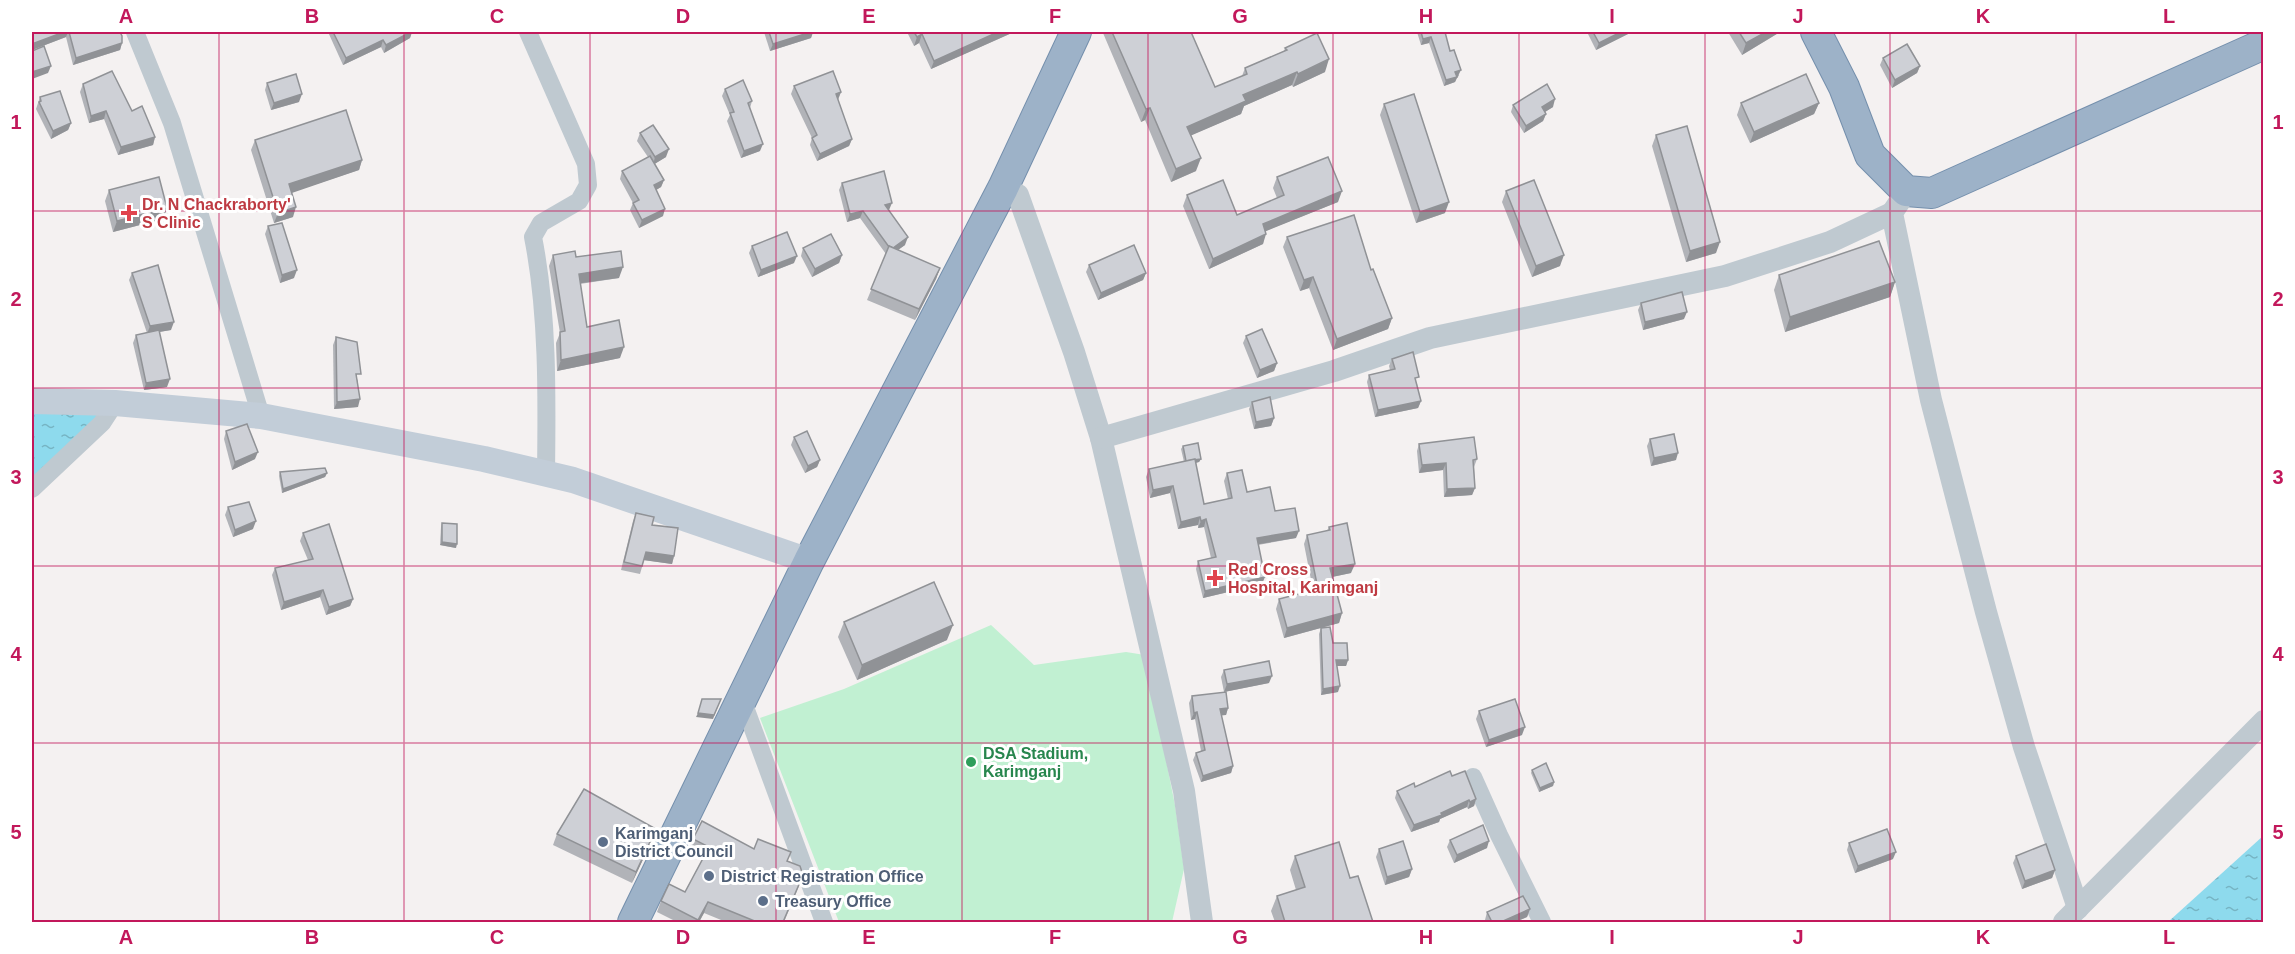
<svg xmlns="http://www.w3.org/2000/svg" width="2295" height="954" font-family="Helvetica,sans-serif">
	<defs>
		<pattern id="water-ripples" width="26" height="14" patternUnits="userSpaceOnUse" patternTransform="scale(1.5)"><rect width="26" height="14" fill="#8edaed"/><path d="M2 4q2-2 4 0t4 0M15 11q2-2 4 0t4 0" fill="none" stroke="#76b4c3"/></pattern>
	</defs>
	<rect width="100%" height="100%" fill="#f4f1f1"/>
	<path fill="#c1f0d2" d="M991 625 1034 665 1126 652 1145 655 1175 805 1184 869 1172 922H839L760 718 844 689Z"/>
	<g fill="url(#water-ripples)">
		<path d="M32 405 103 410 34 478 32 473Z"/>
		<path d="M2263 836V922H2168Z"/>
	</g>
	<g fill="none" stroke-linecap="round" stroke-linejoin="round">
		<defs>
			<g id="trunk">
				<path d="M1816 32 1844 87 1870 155 1906 191 1932 193 2264 44"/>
				<path d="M633 922 809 561 1003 188 1076 32"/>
			</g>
		</defs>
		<use href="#trunk" stroke="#748fac" stroke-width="32"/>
		<g stroke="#bfc9d0" stroke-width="18">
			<path d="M135 32 172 123 261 416"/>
			<path d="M528 32 586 164 588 185 579 201 541 223 533 237C548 312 547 397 546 473"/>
			<path d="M32 489 102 423 115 403"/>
			<path d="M742 699 824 922"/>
			<path d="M1473 777 1499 835 1542 922"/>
		</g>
		<g stroke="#bfc9d0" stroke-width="22">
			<path d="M1003 188 1018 195 1074 352 1101 438 1184 791 1202 922"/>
			<path d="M1900 201 1892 213 1931 400 1986 612 2024 747 2078 908"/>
			<path d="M1101 438 1334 371 1430 338 1725 276 1830 242 1892 213"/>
			<path d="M2064 922 2264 721"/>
		</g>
		<path stroke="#c2cdd8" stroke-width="26" d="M32 401 115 403 261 416 484 459 573 480 809 561"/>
		<use href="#trunk" stroke="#9db2c8" stroke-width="30"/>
	</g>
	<g fill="#b1b3b8">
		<path d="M32 32H120L122 43 120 50 73 65 66 37 32 50Z"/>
		<path d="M328 32H412L410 38 384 53 381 47 343 65Z"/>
		<path d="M764 32H813L811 38 770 51Z"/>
		<path d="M907 32H1014L931 69 919 43 914 46Z"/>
		<path d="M1104 32H1191L1215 87 1242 76 1245 68 1284 51 1285 48 1325 72 1293 87 1292 85 1244 106 1241 114 1191 135 1196 171 1171 182 1145 120 1141 122 1103 33Z"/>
		<path d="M1417 32H1445L1450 51 1459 76 1457 77 1455 82 1444 86 1429 43 1421 45Z"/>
		<path d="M1587 32H1629L1628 34 1596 50Z"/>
		<path d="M1728 32H1780L1742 55Z"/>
		<path d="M1883 58 1920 66 1917 73 1892 88 1880 65Z"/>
		<path d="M267 83 299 102 271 110 265 90Z"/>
		<path d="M83 84 132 111 155 137 153 145 118 155 104 119 89 123 80 92Z"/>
		<path d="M794 86 841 92 838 100 852 139 849 146 817 161 810 145 812 138 791 94Z"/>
		<path d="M725 89 752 101 750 108 760 151 741 158 727 121 730 115 722 96Z"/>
		<path d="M40 97 71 123 68 130 51 139 36 109Z"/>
		<path d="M1741 103H1819L1814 114 1750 143 1737 115Z"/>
		<path d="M1384 104 1445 213 1416 223 1380 115Z"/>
		<path d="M1513 105 1553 107 1545 112 1546 114 1543 121 1524 133 1511 112Z"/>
		<path d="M640 133 666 157 654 164 664 180 661 187 656 190 663 216 639 228 630 210 633 203 620 179 622 171 648 157 637 141Z"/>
		<path d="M1656 135 1716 253 1686 262 1652 146Z"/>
		<path d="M255 140 362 160 359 170 292 192 293 217 274 223 251 150Z"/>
		<path d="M1277 177 1338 202 1265 231 1263 244 1209 269 1183 206 1187 195 1237 215 1277 198 1273 188Z"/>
		<path d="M842 183 889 210 905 245 898 250 940 268 936 279 915 320 867 300 886 254 860 218 847 222 839 190Z"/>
		<path d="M109 190 167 208 163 219 113 232 105 201Z"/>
		<path d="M1506 191 1560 266 1532 277 1502 202Z"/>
		<path d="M268 226 294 278 280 283 265 234Z"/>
		<path d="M1287 237 1371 270 1392 318 1388 329 1333 350 1309 288 1300 291 1283 247Z"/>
		<path d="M752 246 794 263 758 277 749 253Z"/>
		<path d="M803 248 842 255 839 263 812 277 801 256Z"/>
		<path d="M553 255 576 257 619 278 580 284 587 327 620 358 557 371 556 343 560 333 549 266Z"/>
		<path d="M1089 265 1146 273 1143 280 1098 300 1086 272Z"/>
		<path d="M132 273 171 330 159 332 167 387 144 390 133 343 136 335 147 333 129 280Z"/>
		<path d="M1779 275 1895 282 1890 297 1785 332 1774 290Z"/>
		<path d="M1641 303 1684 319 1643 330 1638 310Z"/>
		<path d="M1246 336 1277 363 1274 371 1257 378 1243 343Z"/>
		<path d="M336 337 358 381V407L334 409 333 345Z"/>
		<path d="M1392 359 1417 384 1421 401 1418 408 1375 417 1367 382 1369 375 1390 370 1389 366Z"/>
		<path d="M1252 402 1274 418 1271 426 1254 429 1249 409Z"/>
		<path d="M226 431 255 459 232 470 224 439Z"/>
		<path d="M794 437 820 460 817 467 805 473 791 445Z"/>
		<path d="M1650 439 1676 460 1651 466 1647 446Z"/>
		<path d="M1419 444 1477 459 1474 467 1475 488 1472 495 1444 497 1443 470 1419 473 1417 451Z"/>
		<path d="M1183 446 1201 459 1199 462 1196 463 1204 504 1228 499 1224 481 1227 473 1247 492 1275 511 1296 538 1258 545 1262 584 1203 598 1196 569 1198 561 1211 558 1204 527 1198 528V525L1178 529 1170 493 1150 498 1146 477 1149 469 1184 462 1181 449Z"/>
		<path d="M280 472 327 473 325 477 282 493 279 476Z"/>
		<path d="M228 507 253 529 233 537 225 515Z"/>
		<path d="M636 513 652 525 674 556 672 564 644 560 640 574 621 570 633 521Z"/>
		<path d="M442 523 456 548 440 545 441 527Z"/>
		<path d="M1329 527 1351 573 1332 577 1342 613 1339 623 1284 638 1276 609 1279 599 1313 590 1304 544 1307 535 1327 531Z"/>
		<path d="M303 533 353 599 350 606 326 615 320 597 281 610 272 575 275 568 308 560 300 541Z"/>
		<path d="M844 622 947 640 857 680 838 637Z"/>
		<path d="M1321 628 1333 643 1348 660 1346 666H1337L1338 692 1321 695 1319 634Z"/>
		<path d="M1224 670 1269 683 1224 692 1221 677Z"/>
		<path d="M1192 696 1228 708 1226 715H1221L1233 766 1231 773 1201 782 1193 760 1196 753 1201 751 1195 719 1191 720 1189 703Z"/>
		<path d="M1479 711 1522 735 1486 747 1476 719Z"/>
		<path d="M1532 770 1554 782 1553 786 1539 792 1531 773Z"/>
		<path d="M1452 776 1476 799 1474 806 1468 809 1467 807 1440 819 1439 822 1411 832 1395 798 1397 791 1415 787Z"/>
		<path d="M656 829 652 840 632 883 553 845 557 834Z"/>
		<path d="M693 839 754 849 788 861 799 886 784 922H726L704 913 699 922H677L657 912 661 901 685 892 703 858 688 850Z"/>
		<path d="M1450 840 1487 848 1454 863 1447 847Z"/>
		<path d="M1849 843 1893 859 1855 873 1847 850Z"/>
		<path d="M1379 849 1412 869 1409 877 1385 885 1376 857Z"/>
		<path d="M1295 856 1350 878 1373 922H1275L1271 911 1277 896 1296 890 1290 870Z"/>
		<path d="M2016 856 2055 870 2052 878 2022 889 2013 863Z"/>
		<path d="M1530 909 1527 917 1515 922H1486L1485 920 1487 912Z"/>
	</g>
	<g fill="#909296">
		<path d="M64 32H68L66 37 32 50V44Z"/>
		<path d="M411 32H412L410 38 384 53 386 45Z"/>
		<path d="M811 32H813L811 38 770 51 773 44Z"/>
		<path d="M998 32H1014L931 69 934 61Z"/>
		<path d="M1621 32H1629L1628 34 1596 50 1599 43Z"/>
		<path d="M1766 32H1780L1742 55 1746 43Z"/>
		<path d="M922 34 919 43 914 46 917 37Z"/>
		<path d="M1431 37 1429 43 1421 45 1423 39Z"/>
		<path d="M383 40 381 47 343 65 346 58Z"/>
		<path d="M122 43 120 50 73 65 76 58Z"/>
		<path d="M1329 59 1325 72 1293 87 1298 74Z"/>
		<path d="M51 66 48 73 32 79V72Z"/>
		<path d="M1920 66 1917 73 1892 88 1895 80Z"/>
		<path d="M1461 70 1455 82 1444 86 1446 80 1455 72Z"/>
		<path d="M1297 72 1292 85 1244 106 1241 114 1183 139 1187 127 1243 95Z"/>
		<path d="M841 92 838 99 833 102 836 94Z"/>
		<path d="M302 94 299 102 271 110 274 103Z"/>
		<path d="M1555 99 1553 107 1540 115 1542 107Z"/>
		<path d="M1819 103 1814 114 1750 143 1754 132Z"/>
		<path d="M1150 108 1145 120 1141 122 1146 109Z"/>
		<path d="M106 111 104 119 89 123 91 116Z"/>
		<path d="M1546 114 1543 121 1524 133 1526 126Z"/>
		<path d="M71 123 68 130 51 139 53 131Z"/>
		<path d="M155 137 153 145 118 155 121 147Z"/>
		<path d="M852 139 849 146 817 161 820 154Z"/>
		<path d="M763 144 760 151 741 158 744 151Z"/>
		<path d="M669 149 666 157 653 165 655 157Z"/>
		<path d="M1201 158 1196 171 1171 182 1176 169Z"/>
		<path d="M362 160 359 170 286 195 289 184Z"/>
		<path d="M664 180 661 187 651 193 654 185Z"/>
		<path d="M1342 191 1338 202 1259 234 1263 224Z"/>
		<path d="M1449 202 1445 213 1416 223 1420 212Z"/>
		<path d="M892 203 889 210 882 212 885 205Z"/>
		<path d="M296 207 293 217 274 223 278 213Z"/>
		<path d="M167 208 163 219 113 232 117 221Z"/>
		<path d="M665 209 663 216 639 228 642 220Z"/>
		<path d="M863 211 860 218 847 222 850 214Z"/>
		<path d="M1266 234 1263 244 1209 269 1213 259Z"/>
		<path d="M908 237 905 245 888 257 891 250Z"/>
		<path d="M1720 242 1716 253 1686 262 1690 251Z"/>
		<path d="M842 255 839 263 812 277 815 269Z"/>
		<path d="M1564 255 1560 266 1532 277 1536 266Z"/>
		<path d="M797 256 794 263 758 277 761 270Z"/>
		<path d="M623 267 619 278 575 284 579 274Z"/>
		<path d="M940 268 936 279 915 320 919 309Z"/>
		<path d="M297 270 294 278 280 283 282 275Z"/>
		<path d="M1146 273 1143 280 1098 300 1101 293Z"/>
		<path d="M1313 277 1309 288 1300 291 1304 280Z"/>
		<path d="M1895 282 1890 297 1785 332 1790 317Z"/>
		<path d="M1687 312 1684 319 1643 330 1645 322Z"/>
		<path d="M1392 318 1388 329 1333 350 1337 339Z"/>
		<path d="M174 322 171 330 147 334 150 326Z"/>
		<path d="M624 347 620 358 557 371 561 360Z"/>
		<path d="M1277 363 1274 371 1257 378 1260 370Z"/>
		<path d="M170 379 167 387 144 390 146 383Z"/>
		<path d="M360 399 358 407 334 409 337 402Z"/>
		<path d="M1421 401 1418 408 1375 417 1378 410Z"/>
		<path d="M1274 418 1271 426 1254 429 1256 422Z"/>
		<path d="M258 452 255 459 232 470 235 462Z"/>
		<path d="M1678 453 1676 460 1651 466 1654 458Z"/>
		<path d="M1201 459 1199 462 1184 465 1186 461Z"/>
		<path d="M820 460 817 467 805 473 808 466Z"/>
		<path d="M1446 463 1443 470 1419 473 1422 465Z"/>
		<path d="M327 473 325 477 282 493 283 489Z"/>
		<path d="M1173 486 1170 493 1150 498 1153 490Z"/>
		<path d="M1475 488 1472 495 1444 497 1447 489Z"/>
		<path d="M1200 517 1198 525 1178 529 1181 522Z"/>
		<path d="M1206 519 1204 527 1198 528 1201 521Z"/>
		<path d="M256 521 253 529 233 537 235 530Z"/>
		<path d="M1299 531 1296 538 1254 545 1257 538Z"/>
		<path d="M442 542 457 544 456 548 440 545Z"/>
		<path d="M646 552 674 556 672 564 643 560Z"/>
		<path d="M1355 564 1351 573 1327 578 1330 568Z"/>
		<path d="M1265 577 1262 584 1203 598 1205 591Z"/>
		<path d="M323 590 320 597 281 610 284 602Z"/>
		<path d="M353 599 350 606 326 615 329 607Z"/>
		<path d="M1342 613 1339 623 1284 638 1287 628Z"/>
		<path d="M953 625 947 640 857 680 862 665Z"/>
		<path d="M1336 660H1348L1346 666H1334Z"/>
		<path d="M1272 676 1269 683 1224 692 1227 684Z"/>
		<path d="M1340 686 1338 692 1321 695 1323 689Z"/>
		<path d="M721 699 713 719 696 717 698 713Z"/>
		<path d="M1228 708 1226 715 1217 716 1220 709Z"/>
		<path d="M1197 712 1195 719 1191 720 1194 713Z"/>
		<path d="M1525 727 1522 735 1486 747 1489 740Z"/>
		<path d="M1233 766 1231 773 1201 782 1203 776Z"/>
		<path d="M1554 782 1553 786 1539 792 1540 788Z"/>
		<path d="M1476 799 1474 806 1468 809 1470 802Z"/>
		<path d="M1469 800 1467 807 1440 819 1439 822 1411 832 1414 825Z"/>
		<path d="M656 829 652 840 632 883 636 872Z"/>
		<path d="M1489 841 1487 848 1454 863 1457 855Z"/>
		<path d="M1896 852 1893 859 1855 873 1858 866Z"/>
		<path d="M1412 869 1409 877 1385 885 1387 877Z"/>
		<path d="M2055 870 2052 878 2022 889 2025 881Z"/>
		<path d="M708 902 704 913 699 922H697Z"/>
		<path d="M1530 909 1527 917 1515 922H1501Z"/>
	</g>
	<g fill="#ced0d6" stroke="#909296" stroke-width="1.5">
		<path d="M32 32H64L32 44Z"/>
		<path d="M69 32H120L122 36V43L76 58Z"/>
		<path d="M333 32H411L386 45 383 40 346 58Z"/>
		<path d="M769 32H811L773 44Z"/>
		<path d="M914 32H998L934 61 922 34 917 37Z"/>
		<path d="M1112 32H1191L1215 87 1247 74 1245 68 1287 50 1285 48 1317 33 1329 59 1298 74 1297 72 1243 95 1246 101 1187 127 1201 158 1176 169 1150 108 1146 109Z"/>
		<path d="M1421 32H1445L1450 51 1454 50 1461 70 1455 72 1457 77 1446 80 1431 37 1423 39Z"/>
		<path d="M1593 32H1621L1599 43Z"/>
		<path d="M1739 32H1766L1746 43Z"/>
		<path d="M1907 44 1920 66 1895 80 1883 58Z"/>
		<path d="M44 46 51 66 32 72V51Z"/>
		<path d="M112 71 132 111 142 106 155 137 121 147 106 111 91 116 83 84Z"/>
		<path d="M833 71 841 92 836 94 852 139 820 154 812 138 817 135 794 86Z"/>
		<path d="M296 74 302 94 274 103 267 83Z"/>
		<path d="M1806 74 1819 103 1754 132 1741 103Z"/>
		<path d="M743 80 752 101 748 103 763 144 744 151 730 113 734 112 725 89Z"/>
		<path d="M1547 84 1555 99 1542 107 1546 114 1526 126 1513 105Z"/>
		<path d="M60 91 71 123 53 131 39 102 41 101 40 97Z"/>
		<path d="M1414 94 1449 202 1420 212 1384 104Z"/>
		<path d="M346 110 362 160 289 184 296 207 278 213 255 140Z"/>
		<path d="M653 125 669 149 655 157 640 133Z"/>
		<path d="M1687 126 1720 242 1690 251 1656 135Z"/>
		<path d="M650 156 664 180 654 185 665 209 642 220 633 203 639 200 622 171Z"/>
		<path d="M1328 157 1342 191 1263 224 1266 234 1213 259 1187 195 1223 180 1237 215 1284 195 1277 177Z"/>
		<path d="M884 171 892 203 885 205 908 237 893 248 889 246V247L863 211 850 214 842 183Z"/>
		<path d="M159 177 167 208 117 221 109 190Z"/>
		<path d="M1534 180 1564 255 1536 266 1506 191Z"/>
		<path d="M1354 215 1371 270 1373 269 1392 318 1337 339 1313 277 1304 280 1287 237Z"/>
		<path d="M282 223 297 270 282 275 268 226Z"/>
		<path d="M787 232 797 256 761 270 752 246Z"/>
		<path d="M831 234 842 255 815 269 803 248Z"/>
		<path d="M1879 241 1895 282 1790 317 1779 275Z"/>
		<path d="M1134 245 1146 273 1101 293 1089 265Z"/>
		<path d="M889 246 940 268 919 309 871 289Z"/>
		<path d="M575 251 576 257 621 251 623 267 579 274 587 327 619 320 624 347 561 360 560 332 565 331 553 255Z"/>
		<path d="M158 265 174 322 150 326 132 273Z"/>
		<path d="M1682 292 1687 312 1645 322 1641 303Z"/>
		<path d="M1262 329 1277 363 1260 370 1246 336Z"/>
		<path d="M159 330 170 379 146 383 136 335Z"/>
		<path d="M336 337 357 342 361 374H356L360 399 337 402Z"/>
		<path d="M1413 352 1419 377 1415 378 1421 401 1378 410 1369 375 1395 369 1392 359Z"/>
		<path d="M1270 397 1274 418 1256 422 1252 402Z"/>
		<path d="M247 424 258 452 235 462 226 431Z"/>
		<path d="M807 431 820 460 808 466 794 437Z"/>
		<path d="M1674 434 1678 453 1654 458 1650 439Z"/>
		<path d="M1474 437 1477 459 1473 460 1475 488 1447 489 1446 463 1422 465 1419 444Z"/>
		<path d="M1198 443 1201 459 1186 461 1183 446Z"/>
		<path d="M1195 459 1204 504 1232 498 1227 473 1242 470 1247 492 1270 487 1275 511 1295 508 1299 531 1257 538 1265 577 1205 591 1198 561 1216 557 1206 519 1201 521 1200 517 1181 522 1173 486 1153 490 1149 469Z"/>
		<path d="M325 468 327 473 283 489 280 472Z"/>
		<path d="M249 502 256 521 235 530 228 507Z"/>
		<path d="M636 513 654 517 652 525 678 528 674 556 646 552 642 566 624 562Z"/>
		<path d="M442 523 457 524V544L442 542Z"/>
		<path d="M1347 523 1355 564 1330 568 1342 613 1287 628 1279 599 1318 589 1307 535 1330 530 1329 527Z"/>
		<path d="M329 524 353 599 329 607 323 590 284 602 275 568 313 559 303 533Z"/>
		<path d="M934 582 953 625 862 665 844 622Z"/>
		<path d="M1330 627 1333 643H1347L1348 660H1336L1340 686 1323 689 1321 628Z"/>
		<path d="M1269 661 1272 676 1227 684 1224 670Z"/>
		<path d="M1226 692 1228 708 1220 709 1233 766 1203 776 1196 753 1205 750 1197 712 1194 713 1192 696Z"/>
		<path d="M702 699H721L714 715 698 713Z"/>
		<path d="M1515 699 1525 727 1489 740 1479 711Z"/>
		<path d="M1546 763 1554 782 1540 788 1532 770Z"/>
		<path d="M1450 771 1452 776 1465 771 1476 799 1470 802 1469 800 1441 813 1442 815 1414 825 1397 791 1414 783 1415 787Z"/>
		<path d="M584 789 656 829 636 872 557 834Z"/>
		<path d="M702 821 754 849 758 839 791 852 787 861 800 866 803 875 783 922H757L708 902 698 920 661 901 669 884 685 892 709 847 693 839Z"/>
		<path d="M1483 825 1489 841 1457 855 1450 840Z"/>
		<path d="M1887 829 1896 852 1858 866 1849 843Z"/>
		<path d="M1403 841 1412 869 1387 877 1379 849Z"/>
		<path d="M1339 842 1350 878 1358 876 1373 922H1285L1277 896 1305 887 1295 856Z"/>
		<path d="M2046 844 2055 870 2025 881 2016 856Z"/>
		<path d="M1523 896 1530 909 1501 922H1492L1487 912Z"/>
	</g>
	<path fill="none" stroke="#c2185b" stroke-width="1.5" stroke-opacity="0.55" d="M219 32V922M404 32V922M590 32V922M776 32V922M962 32V922M1148 32V922M1333 32V922M1519 32V922M1705 32V922M1890 32V922M2076 32V922M32 211H2264M32 388H2264M32 566H2264M32 743H2264"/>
	<g fill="#e0444e" stroke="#fff" stroke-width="2">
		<path d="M126 204h6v6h6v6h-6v6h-6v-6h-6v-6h6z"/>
		<path d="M1212 569h6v6h6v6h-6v6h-6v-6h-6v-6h6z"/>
	</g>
	<circle fill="#2e9e5b" stroke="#fff" stroke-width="2" cx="971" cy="762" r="6"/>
	<g fill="#5c6f8a" stroke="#fff" stroke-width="2">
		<circle cx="603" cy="842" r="6"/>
		<circle cx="709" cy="876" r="6"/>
		<circle cx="763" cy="901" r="6"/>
	</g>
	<g text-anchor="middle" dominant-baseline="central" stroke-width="6" stroke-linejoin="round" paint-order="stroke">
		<g font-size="16" font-weight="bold" fill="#be3a42" stroke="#fff" text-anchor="start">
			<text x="142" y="204">Dr. N Chackraborty'<tspan x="142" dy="18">S Clinic</tspan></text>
			<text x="1228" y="569">Red Cross<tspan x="1228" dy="18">Hospital, Karimganj</tspan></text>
		</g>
		<g font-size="16" font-weight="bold" fill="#27864d" stroke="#fff" text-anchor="start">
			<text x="983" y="753">DSA Stadium,<tspan x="983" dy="18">Karimganj</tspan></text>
		</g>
		<g font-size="16" font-weight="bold" fill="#4e5e75" stroke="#fff" text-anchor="start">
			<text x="615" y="833">Karimganj<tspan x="615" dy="18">District Council</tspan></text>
			<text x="721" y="876">District Registration Office</text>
			<text x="775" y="901">Treasury Office</text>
		</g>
	</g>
	<rect width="2295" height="954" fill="none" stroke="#ffffff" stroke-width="66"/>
	<rect x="33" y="33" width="2229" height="888" fill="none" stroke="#c2185b" stroke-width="2"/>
	<g font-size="20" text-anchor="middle" font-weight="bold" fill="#c2185b">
		<text x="126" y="23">A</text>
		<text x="312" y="23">B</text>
		<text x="497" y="23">C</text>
		<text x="683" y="23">D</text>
		<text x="869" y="23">E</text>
		<text x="1055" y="23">F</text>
		<text x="1240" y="23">G</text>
		<text x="1426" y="23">H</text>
		<text x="1612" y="23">I</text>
		<text x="1798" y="23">J</text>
		<text x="1983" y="23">K</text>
		<text x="2169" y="23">L</text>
		<text x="16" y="129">1</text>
		<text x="2278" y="129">1</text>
		<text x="16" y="306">2</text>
		<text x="2278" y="306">2</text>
		<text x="16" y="484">3</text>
		<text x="2278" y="484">3</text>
		<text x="16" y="661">4</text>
		<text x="2278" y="661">4</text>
		<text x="16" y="839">5</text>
		<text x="2278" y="839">5</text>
		<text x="126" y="944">A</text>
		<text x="312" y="944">B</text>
		<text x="497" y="944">C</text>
		<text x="683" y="944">D</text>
		<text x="869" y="944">E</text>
		<text x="1055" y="944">F</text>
		<text x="1240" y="944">G</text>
		<text x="1426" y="944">H</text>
		<text x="1612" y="944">I</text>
		<text x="1798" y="944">J</text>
		<text x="1983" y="944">K</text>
		<text x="2169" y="944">L</text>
	</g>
</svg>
